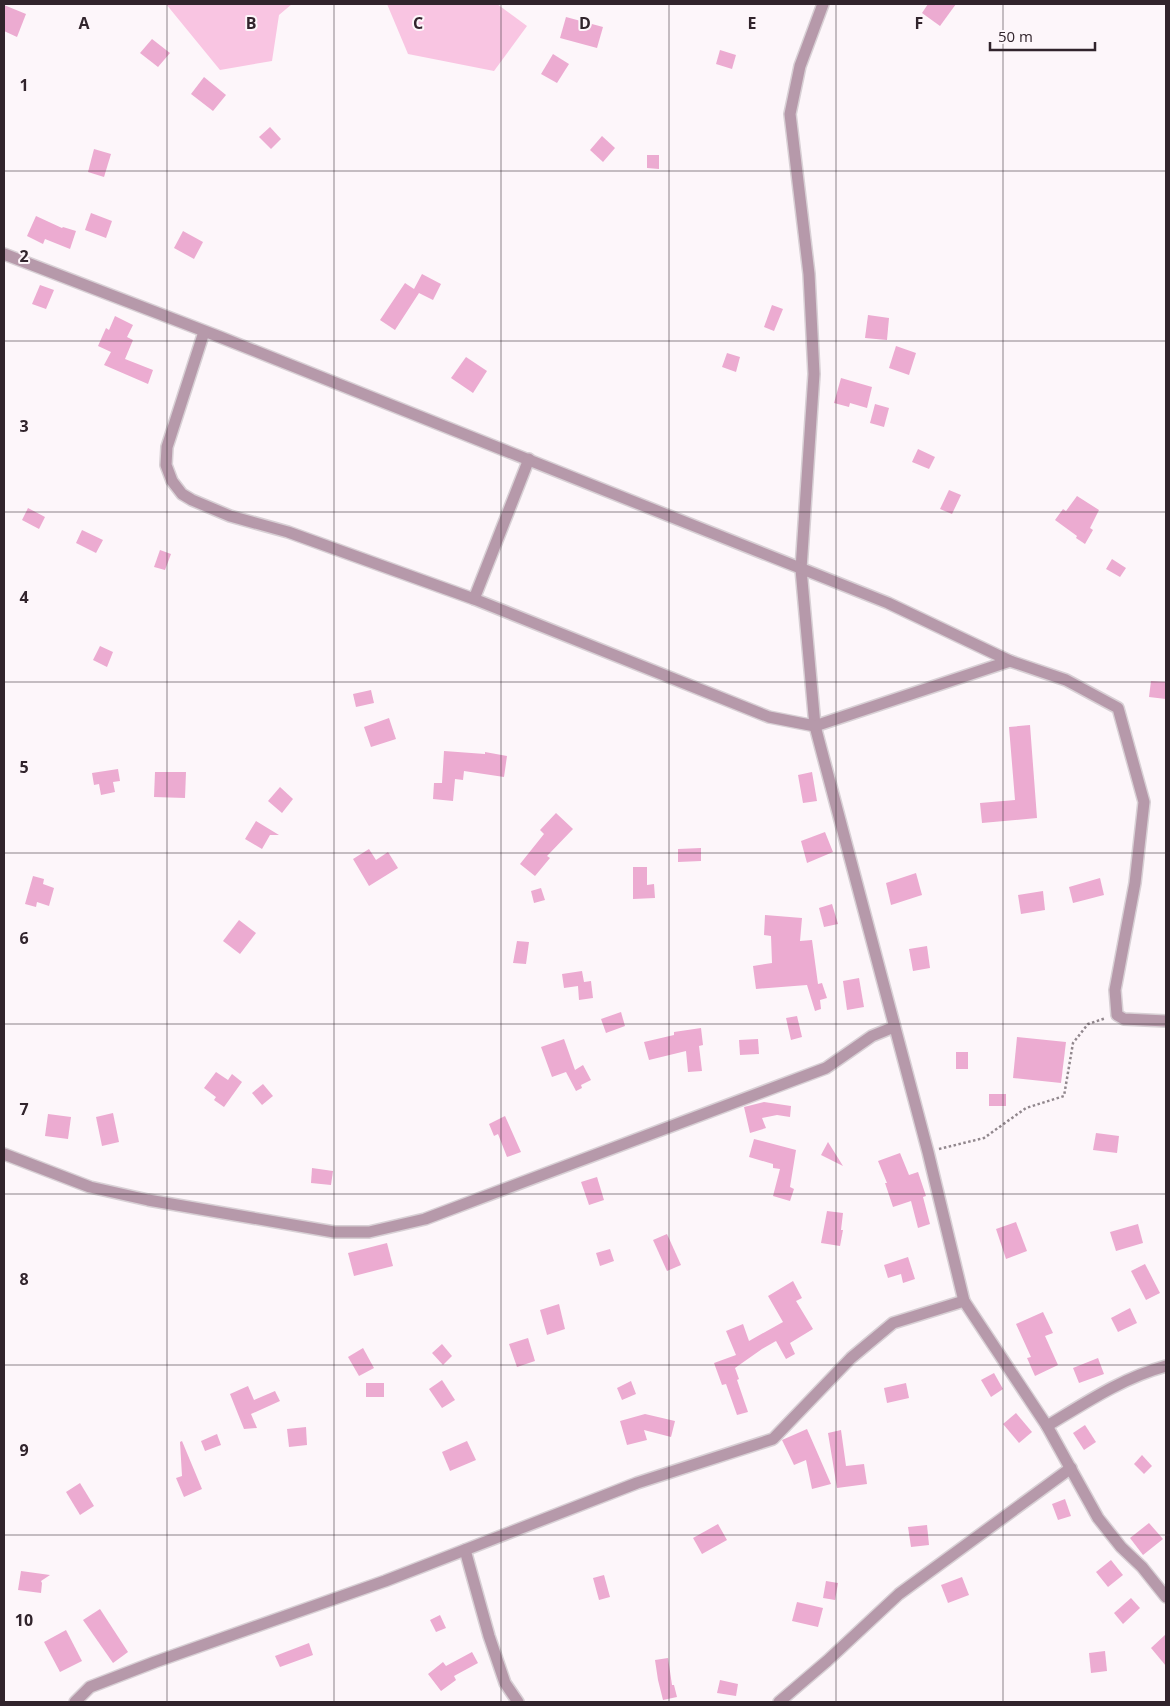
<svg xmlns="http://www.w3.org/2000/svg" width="1170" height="1706" font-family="'Open Sans',sans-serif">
	<rect width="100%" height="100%" fill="#fdf6fa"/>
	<g fill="#f9c5e2">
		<path d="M166 4H292L279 15 272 61 220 70Z"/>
		<path d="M387 4H497L527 26 494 71 408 54Z"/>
	</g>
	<g fill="#ecabd1">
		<path d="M928 4H956L940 26 922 13Z"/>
		<path d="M4 5 26 14 17 37 4 31Z"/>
		<path d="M566 17 603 27 597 48 560 38Z"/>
		<path d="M152 39 170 53 158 67 140 53Z"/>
		<path d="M720 50 736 55 732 69 716 64Z"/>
		<path d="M553 54 569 64 557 83 541 74Z"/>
		<path d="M204 77 226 95 213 111 191 94Z"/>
		<path d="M270 127 281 139 271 149 259 137Z"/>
		<path d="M602 136 615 148 603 162 590 150Z"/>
		<path d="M94 149 111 154 104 177 88 172Z"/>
		<path d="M647 155H659V169L647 168Z"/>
		<path d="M91 213 112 221 106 238 85 230Z"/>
		<path d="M36 216 62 228 63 227 76 231 70 249 45 239 43 244 27 236Z"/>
		<path d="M183 231 203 242 194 259 174 248Z"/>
		<path d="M422 274 441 284 433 300 419 293 395 330 380 320 405 283 414 289Z"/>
		<path d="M40 285 54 290 46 309 32 304Z"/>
		<path d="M772 305 783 309 774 331 764 327Z"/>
		<path d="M868 315 889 318 887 340 865 338Z"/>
		<path d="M115 316 133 325 127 337 133 340 125 359 153 370 148 384 104 365 111 352 98 346 106 328 109 330Z"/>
		<path d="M896 346 916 353 909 375 889 368Z"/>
		<path d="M727 353 740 357 736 372 722 367Z"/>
		<path d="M466 357 487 371 473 393 451 378Z"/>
		<path d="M841 378 872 387 867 408 850 403 849 407 834 403Z"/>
		<path d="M875 404 889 408 884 427 870 423Z"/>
		<path d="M918 449 935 457 929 469 912 462Z"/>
		<path d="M949 490 961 495 952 514 940 509Z"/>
		<path d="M1077 496 1099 510 1090 528 1093 530 1085 544 1076 538 1077 536 1055 520 1063 509 1066 511Z"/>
		<path d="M28 508 45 517 39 529 22 520Z"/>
		<path d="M82 530 103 540 96 553 76 543Z"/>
		<path d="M160 550 171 554 165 570 154 567Z"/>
		<path d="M1112 559 1126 568 1120 577 1106 569Z"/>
		<path d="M100 646 113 652 107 667 93 660Z"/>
		<path d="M1151 681 1166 682V699L1149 697Z"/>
		<path d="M371 690 374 703 356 707 353 694Z"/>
		<path d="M389 718 396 739 371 747 364 727Z"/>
		<path d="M1030 725 1037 818 982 823 980 803 1015 800 1009 727Z"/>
		<path d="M444 751 485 754V752L507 756 504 777 464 771 463 780 455 779 453 801 433 799 434 783H442Z"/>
		<path d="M118 769 120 781 113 782 115 792 101 795 99 784 94 785 92 773Z"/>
		<path d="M155 772H186L185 798 154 797Z"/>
		<path d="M812 772 817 801 803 803 798 775Z"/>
		<path d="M280 787 293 799 282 813 268 801Z"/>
		<path d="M556 813 573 829 547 856 550 858 535 876 520 864 544 834 540 830Z"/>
		<path d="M256 821 279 835H270L262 849 245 839Z"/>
		<path d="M825 832 833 852 807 863 801 841Z"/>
		<path d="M701 848V861L678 862V849Z"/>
		<path d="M369 849 376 860 388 852 398 868 369 886 353 859Z"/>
		<path d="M633 867H647V885L654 884 655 898 633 899Z"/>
		<path d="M916 873 922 895 891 905 886 883Z"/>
		<path d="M33 876 44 879 43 884 54 888 49 906 37 902 36 907 25 904Z"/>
		<path d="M1100 878 1104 895 1073 903 1069 887Z"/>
		<path d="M541 888 545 900 534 903 531 891Z"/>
		<path d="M1043 891 1045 910 1021 914 1018 895Z"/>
		<path d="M832 904 838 924 824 927 819 908Z"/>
		<path d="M765 915 802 918 800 941 812 940 818 984 822 983 827 998 820 1000 821 1009 815 1011 807 985 756 989 753 966 772 963 771 936 764 935Z"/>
		<path d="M239 920 256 933 240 954 223 941Z"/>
		<path d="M517 941 529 942 526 964 513 963Z"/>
		<path d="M927 946 930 968 913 971 909 949Z"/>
		<path d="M582 971 584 982 591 981 593 998 579 1000 578 986 564 988 562 974Z"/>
		<path d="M859 978 864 1007 847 1010 843 981Z"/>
		<path d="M621 1012 625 1026 606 1033 601 1019Z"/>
		<path d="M797 1016 802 1037 791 1040 786 1018Z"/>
		<path d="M701 1028 703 1045 699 1046 702 1071 688 1072 686 1051 649 1060 644 1042 674 1035V1032Z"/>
		<path d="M1017 1037 1066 1042 1061 1083 1013 1078Z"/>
		<path d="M564 1039 575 1070 583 1065 591 1080 581 1085 582 1088 576 1091 566 1072 552 1077 541 1047Z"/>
		<path d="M758 1039 759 1054 740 1055 739 1040Z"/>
		<rect x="956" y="1052" width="12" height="17"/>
		<path d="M216 1072 228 1080 232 1074 242 1082 224 1107 214 1100 216 1097 204 1088Z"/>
		<path d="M263 1084 273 1096 262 1105 252 1093Z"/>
		<rect x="989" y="1094" width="17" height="12"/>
		<path d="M764 1102 791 1106 790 1117 777 1115 762 1118 766 1128 750 1133 744 1107Z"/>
		<path d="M113 1113 119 1142 102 1146 96 1117Z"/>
		<path d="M48 1114 71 1117 68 1139 45 1136Z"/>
		<path d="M505 1116 521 1152 507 1157 498 1134 494 1136 489 1124Z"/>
		<path d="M1096 1133 1119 1136 1117 1153 1093 1150Z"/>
		<path d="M754 1139 796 1150 790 1187 794 1189 790 1201 773 1196 780 1169 773 1168V1164L749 1157Z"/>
		<path d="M828 1142 843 1166 821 1155Z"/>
		<path d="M900 1153 909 1175 918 1172 926 1196 923 1197 930 1224 918 1228 911 1201 893 1207 885 1183H887L878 1161Z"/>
		<path d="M312 1168 333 1171 331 1185 311 1183Z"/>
		<path d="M597 1177 604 1200 589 1205 581 1182Z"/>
		<path d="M827 1211 843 1213 841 1230H843L840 1246 821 1243Z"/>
		<path d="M1016 1222 1027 1251 1006 1259 996 1229Z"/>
		<path d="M1138 1224 1143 1243 1116 1251 1110 1232Z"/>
		<path d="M667 1234 681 1265 667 1271 653 1240Z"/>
		<path d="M387 1243 393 1266 354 1276 348 1253Z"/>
		<path d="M610 1249 614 1261 600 1266 596 1253Z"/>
		<path d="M908 1257 915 1279 903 1283 901 1274 888 1278 884 1265Z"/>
		<path d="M1145 1264 1160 1293 1146 1300 1131 1271Z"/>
		<path d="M793 1281 802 1298 796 1301 813 1329 790 1343 795 1354 786 1359 776 1341 762 1349 735 1368 739 1379 737 1380 748 1412 737 1415 726 1384 722 1385 714 1363 736 1355 726 1331 743 1324 749 1341 783 1322 768 1296Z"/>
		<path d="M559 1304 565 1329 547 1335 540 1310Z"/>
		<path d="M1130 1308 1137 1323 1118 1332 1111 1318Z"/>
		<path d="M1043 1312 1053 1333 1045 1336 1058 1365 1035 1376 1027 1358 1031 1357 1016 1324Z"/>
		<path d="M528 1338 535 1361 517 1367 509 1344Z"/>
		<path d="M442 1344 452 1356 443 1365 432 1353Z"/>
		<path d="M363 1348 374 1368 359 1376 348 1357Z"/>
		<path d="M1098 1358 1104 1374 1079 1383 1073 1368Z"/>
		<path d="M994 1373 1003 1389 991 1397 981 1380Z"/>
		<path d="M442 1380 455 1400 442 1408 429 1389Z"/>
		<path d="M631 1381 636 1394 622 1400 617 1388Z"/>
		<rect x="366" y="1383" width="18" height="14"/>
		<path d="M906 1383 909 1398 887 1403 884 1388Z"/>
		<path d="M248 1386 254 1400 275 1391 280 1401 251 1414 257 1428 244 1429 230 1394Z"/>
		<path d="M1016 1413 1032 1432 1019 1443 1003 1424Z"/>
		<path d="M645 1414 675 1421 671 1437 644 1430 647 1440 627 1445 620 1421Z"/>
		<path d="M1085 1425 1096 1442 1084 1450 1073 1433Z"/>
		<path d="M306 1427 307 1445 289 1447 287 1429Z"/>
		<path d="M807 1429 831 1484 812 1489 806 1460 794 1465 782 1440Z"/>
		<path d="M841 1430 846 1466 864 1464 867 1484 837 1488 828 1433Z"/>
		<path d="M217 1434 221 1445 205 1451 201 1441Z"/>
		<path d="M182 1441 202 1489 184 1497 176 1478 182 1476 180 1442Z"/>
		<path d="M467 1441 476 1460 450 1471 442 1452Z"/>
		<path d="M1142 1455 1152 1466 1144 1474 1134 1464Z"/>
		<path d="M80 1483 94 1506 80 1515 66 1492Z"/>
		<path d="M1065 1499 1071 1516 1058 1520 1052 1504Z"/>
		<path d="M1149 1523 1163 1539 1143 1555 1130 1538Z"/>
		<path d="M718 1524 727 1540 702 1554 693 1538Z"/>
		<path d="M927 1525 929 1545 911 1547 908 1527Z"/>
		<path d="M1111 1560 1123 1575 1108 1587 1096 1572Z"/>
		<path d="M21 1571 50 1575 41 1581 42 1583 41 1593 18 1590Z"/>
		<path d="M604 1575 610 1597 599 1600 593 1578Z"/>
		<path d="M962 1577 969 1595 948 1603 941 1585Z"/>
		<path d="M826 1581 838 1583 835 1600 823 1598Z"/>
		<path d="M1131 1598 1140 1608 1123 1624 1114 1613Z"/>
		<path d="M797 1602 823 1608 818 1627 792 1621Z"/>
		<path d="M100 1609 128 1652 113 1663 83 1620Z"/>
		<path d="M440 1615 446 1628 436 1632 430 1620Z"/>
		<path d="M66 1630 82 1661 60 1672 44 1642Z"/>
		<path d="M1166 1634V1666L1151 1648Z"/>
		<path d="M309 1643 313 1655 280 1667 275 1656Z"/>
		<path d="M1105 1651 1107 1671 1091 1673 1089 1653Z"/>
		<path d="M472 1652 478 1663 454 1676 456 1680 441 1691 428 1674 443 1662 446 1666Z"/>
		<path d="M668 1658 672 1685H674L677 1697 663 1700 658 1680 655 1660Z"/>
		<path d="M720 1680 738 1684 736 1696 717 1693Z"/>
	</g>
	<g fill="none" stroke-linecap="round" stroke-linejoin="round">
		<defs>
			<g id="street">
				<path d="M823 4 800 66 790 114 809 274 814 374 801 569 815 726 928 1152 964 1301 1047 1426 1098 1518 1121 1547 1142 1567 1166 1597"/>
				<path d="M4 254 220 337 888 603 1010 661 1066 680 1118 708 1144 802 1135 883 1115 990 1117 1015 1124 1019 1166 1021"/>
				<path d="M204 332 167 447 166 465 172 481 182 494 192 500 230 516 288 532 474 599 769 717 815 726 1010 661"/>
				<path d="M474 599 529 459"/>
				<path d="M4 1154 90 1187 148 1200 334 1232H369L425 1219 826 1068 872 1036 894 1027"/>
				<path d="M1047 1426C1085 1403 1122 1378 1166 1366"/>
				<path d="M465 1550 489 1636 505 1683 518 1702"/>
				<path d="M75 1702 90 1687 155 1662 385 1581 637 1483 773 1439 851 1358 893 1323 964 1301"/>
				<path d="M779 1702 827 1661 899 1594 1071 1468"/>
			</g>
		</defs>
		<use href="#street" stroke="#d8d0d5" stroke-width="14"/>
		<path stroke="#91878d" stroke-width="2.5" stroke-dasharray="2.5 2.5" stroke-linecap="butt" d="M939 1149 984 1138 1026 1108 1064 1096 1073 1043 1088 1024 1106 1018"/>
		<use href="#street" stroke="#b699aa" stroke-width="11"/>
	</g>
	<path fill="none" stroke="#31242c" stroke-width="1" stroke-opacity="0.55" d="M167 4V1702M334 4V1702M501 4V1702M669 4V1702M836 4V1702M1003 4V1702M4 171H1166M4 341H1166M4 512H1166M4 682H1166M4 853H1166M4 1024H1166M4 1194H1166M4 1365H1166M4 1535H1166"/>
	<g font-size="16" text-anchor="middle" font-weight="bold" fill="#31242c" stroke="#fdf6fa" stroke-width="4" stroke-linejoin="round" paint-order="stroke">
		<text x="84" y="29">A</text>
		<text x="251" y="29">B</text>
		<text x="418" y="29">C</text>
		<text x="585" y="29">D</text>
		<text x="752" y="29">E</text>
		<text x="919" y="29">F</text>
		<text x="24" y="91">1</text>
		<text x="24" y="262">2</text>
		<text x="24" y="432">3</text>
		<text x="24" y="603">4</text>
		<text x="24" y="773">5</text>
		<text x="24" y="944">6</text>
		<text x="24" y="1115">7</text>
		<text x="24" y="1285">8</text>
		<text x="24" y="1456">9</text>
		<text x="24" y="1626">10</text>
	</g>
	<rect width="1170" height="1706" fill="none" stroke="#31242c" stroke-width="10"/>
	<path d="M990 42v8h105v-8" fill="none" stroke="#31242c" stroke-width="2.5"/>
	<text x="998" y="42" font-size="15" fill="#31242c" stroke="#fdf6fa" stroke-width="4" paint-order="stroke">50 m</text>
</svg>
